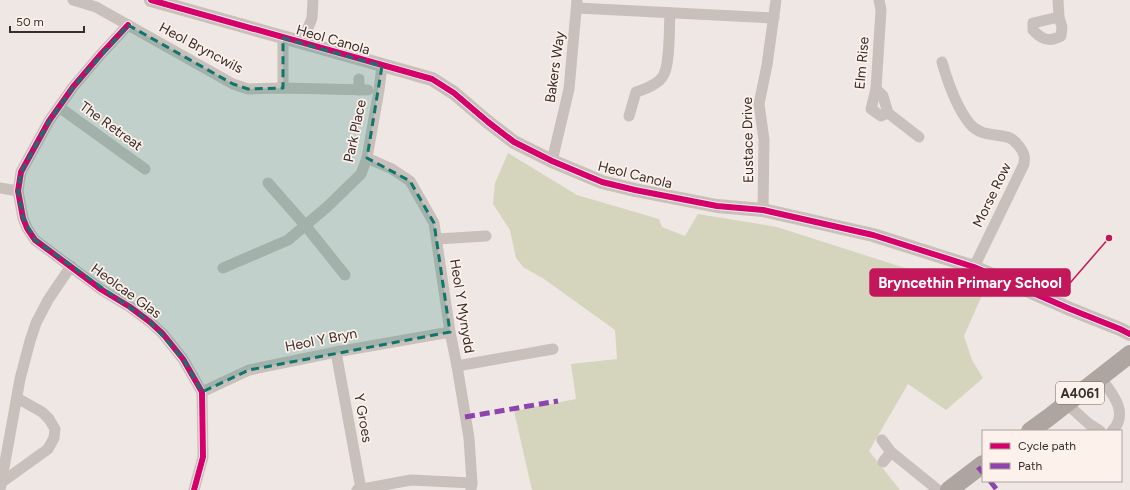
<svg xmlns="http://www.w3.org/2000/svg" width="1130" height="490" font-family="Figtree,sans-serif">
	<rect width="100%" height="100%" fill="#efe7e3"/>
	<path fill="#d4d5bc" d="M508 153 577 195 659 219 662 227 685 236 698 214 777 227 983 293 964 336 972 360 983 378 946 410 908 384 869 451 900 490H532L514 411 576 399 571 364 617 359 615 330 544 279 523 267 516 258 510 230 493 204 495 183Z"/>
	<g fill="none" stroke-linecap="round" stroke-linejoin="round">
		<g stroke="#c9c0bb" stroke-width="11">
			<path d="M73 0 96 7 233 84 248 89 283 88 368 90"/>
			<path d="M879 0 881 10 876 89 871 109 881 116 888 113"/>
			<path d="M1058 0 1059 17 1062 27 1061 36C1049 43 1041 39 1033 30V23L1059 17"/>
			<path d="M577 8 774 18"/>
			<path d="M128 25 101 54 73 87 49 121 21 172 18 191 23 218 27 228 35 240 102 290 130 307 150 322 163 334 183 359 202 392 203 457 194 490"/>
			<path d="M302 43 312 18 313 0"/>
			<path d="M942 62C948 83 956 107 970 124 981 137 996 133 1010 138 1016 141 1022 149 1024 155 1025 157 1024 161 1024 164L974 267"/>
			<path d="M359 79V90"/>
			<path d="M283 88V38"/>
			<path d="M876 89 883 96 888 113"/>
			<path d="M59 107 145 169"/>
			<path d="M888 113 919 137"/>
			<path d="M629 116 636 92C645 89 660 84 664 74 670 63 669 28 670 13"/>
			<path d="M367 158 392 169 410 181 434 223 450 332 457 366 469 438 472 483 471 490"/>
			<path d="M552 161 569 89 577 0"/>
			<path d="M268 183 305 225 345 275"/>
			<path d="M0 188 18 191"/>
			<path d="M763 210 764 140 759 104 767 65 776 0"/>
			<path d="M437 239 486 236"/>
			<path d="M223 268 288 240 327 207 361 174 367 158 379 90 382 66"/>
			<path d="M336 352 361 489"/>
			<path d="M457 366 553 349"/>
			<path d="M1100 377C1112 393 1130 413 1112 431"/>
			<path d="M202 392 249 370 336 352 450 332"/>
			<path d="M1067 404 1089 424 1100 431"/>
			<path d="M882 440 891 452 938 490"/>
			<path d="M883 462 891 452"/>
			<path d="M2 482 48 449 54 438 55 429 49 419 42 412 17 398"/>
			<path d="M0 490 20 379 30 341 36 323 48 300 71 266"/>
			<path d="M357 490 411 480 472 483"/>
		</g>
		<path stroke="#c9c0bb" stroke-width="14" d="M151 0 432 79 454 93 488 122 514 142 552 161 602 182 635 190 717 206 763 210 873 235 974 267 1070 309 1120 329 1130 334"/>
		<g stroke="#aea4a0" stroke-width="18">
			<path d="M1030 431 1048 418 1130 354"/>
			<path d="M949 490 983 464"/>
		</g>
		<g stroke="#8e44ad" stroke-width="5" stroke-dasharray="10 5" stroke-linecap="butt">
			<path d="M465 417 558 401"/>
			<path d="M978 467 983 473"/>
			<path d="M990 481 997 490"/>
		</g>
		<defs>
			<g id="cycleway">
				<path d="M151 0 432 79 454 93 488 122 514 142 552 161 602 182 635 190 717 206 763 210 873 235 974 267 1070 309 1120 329 1130 334"/>
				<path d="M128 25 101 54 73 87 49 121 21 172 18 191 23 218 27 228 35 240 102 290 130 307 150 322 163 334 183 359 202 392 203 457 194 490"/>
			</g>
		</defs>
		<use href="#cycleway" stroke="#fcf1eb" stroke-width="8"/>
		<use href="#cycleway" stroke="#d6006c" stroke-width="6"/>
	</g>
	<path fill="#0f766e" fill-opacity="0.2" stroke="#0f766e" stroke-width="3" stroke-dasharray="8 5" stroke-linejoin="round" d="M128 25 233 84 248 89 283 88V38L382 66 367 158 410 181 434 223 450 332 249 370 202 392 183 359 150 322 35 240 23 218 18 191 21 172 49 121 73 87Z"/>
	<g text-anchor="middle" dominant-baseline="central" stroke-width="3.5" stroke-linejoin="round" paint-order="stroke">
		<rect fill="#fcf1eb" stroke="#746763" stroke-width="1" x="1056" y="382" width="48" height="22" rx="3"/>
		<g font-size="13" font-weight="bold" fill="#3a2c29">
			<text x="1080" y="393">A4061</text>
		</g>
		<g font-size="14" fill="#3a2c29" stroke="#fcf1eb">
			<text transform="translate(333 40) rotate(16)">Heol Canola</text>
			<text transform="translate(201 48) rotate(28)">Heol Bryncwils</text>
			<text transform="translate(862 63) rotate(-85)">Elm Rise</text>
			<text transform="translate(555 67) rotate(-82)">Bakers Way</text>
			<text transform="translate(111 126) rotate(36)">The Retreat</text>
			<text transform="translate(355 131) rotate(-78)">Park Place</text>
			<text transform="translate(748 140) rotate(-91)">Eustace Drive</text>
			<text transform="translate(635 175) rotate(14)">Heol Canola</text>
			<text transform="translate(992 195) rotate(-64)">Morse Row</text>
			<text transform="translate(126 291) rotate(36)">Heolcae Glas</text>
			<text transform="translate(462 306) rotate(81)">Heol Y Mynydd</text>
			<text transform="translate(321 340) rotate(-11)">Heol Y Bryn</text>
			<text transform="translate(363 418) rotate(80)">Y Groes</text>
		</g>
	</g>
	<path fill="none" stroke="#c2185b" stroke-width="1.5" d="M1109 238L1070 283"/>
	<circle fill="#c2185b" stroke="#fcf1eb" stroke-width="1.5" cx="1109" cy="238" r="4"/>
	<rect fill="#c2185b" stroke="#c2185b" stroke-width="1.5" x="870" y="269" width="200" height="27" rx="4"/>
	<g font-size="15" text-anchor="middle" font-weight="bold" fill="#fff">
		<text x="970" y="288">Bryncethin Primary School</text>
	</g>
	<rect x="982" y="430" width="140" height="52" fill="#fcf1eb" stroke="#aea29d"/>
	<rect x="990" y="443" width="20" height="6" fill="#d6006c" stroke="#aea29d"/>
	<text x="1018" y="450" font-size="12" fill="#3a2c29">Cycle path</text>
	<rect x="990" y="463" width="20" height="6" fill="#8e44ad" stroke="#aea29d"/>
	<text x="1018" y="470" font-size="12" fill="#3a2c29">Path</text>
	<path d="M10 26v6h74v-6" fill="none" stroke="#3a2c29" stroke-width="2"/>
	<text x="16" y="26" font-size="12" fill="#3a2c29" stroke="#fcf1eb" stroke-width="3" paint-order="stroke">50 m</text>
</svg>
